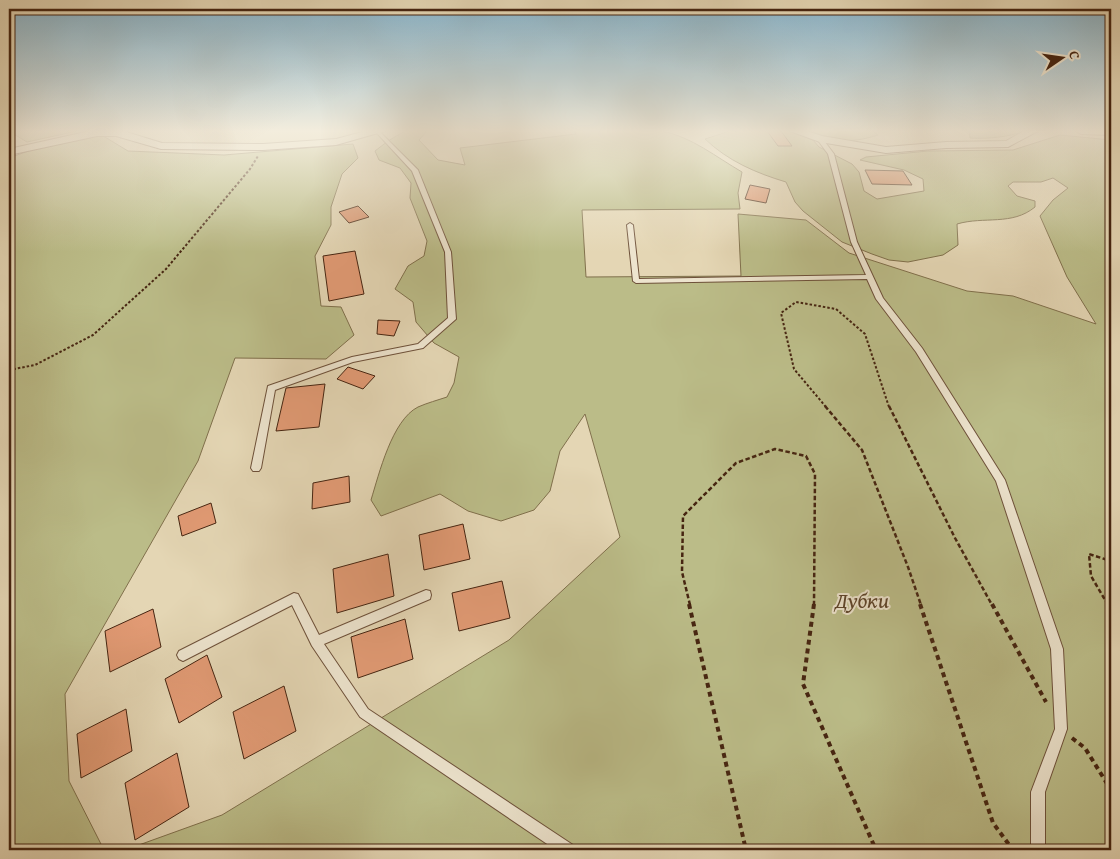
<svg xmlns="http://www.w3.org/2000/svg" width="1120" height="859" font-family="'Gentium Book Plus',serif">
	<rect width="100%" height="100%" fill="#e4d6b4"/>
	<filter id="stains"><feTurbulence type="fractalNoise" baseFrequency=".004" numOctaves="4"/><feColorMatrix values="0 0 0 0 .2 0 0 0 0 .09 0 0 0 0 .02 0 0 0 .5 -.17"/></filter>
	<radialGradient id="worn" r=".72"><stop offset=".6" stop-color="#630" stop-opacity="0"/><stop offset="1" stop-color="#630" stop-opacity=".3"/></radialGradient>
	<g fill="#bbbc88" stroke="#80704c">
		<path d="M13 131H77L27 142 12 133Z"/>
		<path d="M405 131H427L419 140 438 160 465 165 460 148 576 134 574 131H662C692 137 716 157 742 172L738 193 740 209 582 210 586 277 741 276 738 214 806 220 849 253 967 291 1013 296 1096 324 1067 277 1040 216 1053 200 1068 188 1053 178 1041 182H1013L1008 186 1017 196 1035 201V207C1012 226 984 216 957 224L958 245 943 255 908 262 889 260 872 254 842 242 803 211 795 202 786 182C756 173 728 161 705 139L730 131H791L813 140 819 147 852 164 859 172 864 191 877 199 924 191 923 179 904 170 860 160 866 157 928 151 1013 150 1060 135 1111 140V850H125L222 815 509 640 620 537 585 414 560 451 550 491 534 510 501 521 468 511 440 494 381 516 371 500C379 474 392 420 418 407 427 403 438 400 447 397L454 383 459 357 434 343 416 322 413 302 395 289 408 266 424 256 427 241 410 198 411 183 400 168 379 160 375 151 388 141Z"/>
		<path d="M802 131H873L878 135C847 145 831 140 802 131Z"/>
		<path d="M969 131H1026C1007 137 990 139 970 138Z"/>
		<path d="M100 134 128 151 224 155 353 144 358 158 342 174 331 207V225L315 256 321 306 341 307 354 335 326 359 235 358 198 461 65 694 69 781 104 850H9V158L31 150Z"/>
	</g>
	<g fill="#e19a74" stroke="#462511">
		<path d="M767 131H781L792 146H778Z"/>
		<path d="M865 170 903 171 912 185 872 184Z"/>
		<path d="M750 185 770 189 766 203 745 199Z"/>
		<path d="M358 206 369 217 349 223 339 212Z"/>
		<path d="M355 251 364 294 329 301 323 256Z"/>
		<path d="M378 320 400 321 394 336 377 334Z"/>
		<path d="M348 367 375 376 363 389 337 379Z"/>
		<path d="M325 384 319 427 276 431 286 388Z"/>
		<path d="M349 476 350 502 312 509 313 483Z"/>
		<path d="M211 503 216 523 182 536 178 516Z"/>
		<path d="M463 524 470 559 424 570 419 535Z"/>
		<path d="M388 554 394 596 337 613 333 569Z"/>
		<path d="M502 581 510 618 459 631 452 593Z"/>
		<path d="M153 609 161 647 110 672 105 631Z"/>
		<path d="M405 619 413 659 358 678 351 637Z"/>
		<path d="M207 655 222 697 179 723 165 679Z"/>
		<path d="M284 686 296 731 244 759 233 712Z"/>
		<path d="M126 709 132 751 81 778 77 734Z"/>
		<path d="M177 753 189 807 135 840 125 783Z"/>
	</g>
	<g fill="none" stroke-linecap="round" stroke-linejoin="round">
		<defs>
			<g id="lane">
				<path d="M375 131H379L418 170 451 252 456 319 423 348 353 362 275 390 261 468 259 471H253L251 468 268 386 352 357 418 344 448 318 445 252 412 171Z"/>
				<path d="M818 138H822L834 154 857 242 883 298 922 348 1005 480 1063 649 1067 729 1045 792V850H1031V792L1055 729 1051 649 996 481 916 352 876 299 867 279 636 283 633 281 627 225 630 223 633 225 639 279 866 275 851 242 828 154 817 139Z"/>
				<path d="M426 590 430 591 431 595 430 599 324 644 368 709 573 845 575 850H556L360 717 312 646 292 605 187 659 183 661 179 659 177 655 179 651 294 593 298 594 319 635Z"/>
			</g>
			<g id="street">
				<path d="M90 131H123L162 143 263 144 336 139 366 131H385L336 145 263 150 161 149 116 136H97L9 155V149Z"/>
				<path d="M790 131H807L822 136 886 147 946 142 1006 141 1024 131H1038L1008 147 946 148 886 153 820 142Z"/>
				<path d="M1076 131H1111V135L1081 134Z"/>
			</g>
		</defs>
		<use href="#lane" stroke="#6e513a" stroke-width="2"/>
		<use href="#street" stroke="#6e513a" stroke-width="2"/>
		<g stroke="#462511" stroke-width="2" stroke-dasharray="2.5 2" stroke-linecap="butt">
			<path d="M9 370 35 365 93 335 166 269 250 169 258 156"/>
			<path d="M826 407 794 369 781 313 796 302 836 309 865 334 889 407"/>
		</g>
		<g stroke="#462511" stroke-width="2.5" stroke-dasharray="4.5 2.5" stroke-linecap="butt">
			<path d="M825 406 862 450 908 567 921 605"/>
			<path d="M889 406 955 538 992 605"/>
			<path d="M690 605 682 572 683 516 736 463 775 449 806 456 815 474 814 605"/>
			<path d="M1108 605 1091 576 1089 554 1111 561"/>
		</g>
		<g stroke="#462511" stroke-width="4" stroke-dasharray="5 4" stroke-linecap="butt">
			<path d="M689 604 746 850"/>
			<path d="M814 604 803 684 876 850"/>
			<path d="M920 604 993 823 1013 850"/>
			<path d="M992 604 1046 702"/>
			<path d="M1107 604 1111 611"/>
			<path d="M1072 738 1085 748 1111 790"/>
		</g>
		<use href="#lane" fill="#ede4ce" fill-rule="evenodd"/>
		<use href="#street" fill="#ede4ce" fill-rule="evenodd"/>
	</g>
	<linearGradient id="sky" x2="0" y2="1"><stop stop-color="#87b6cf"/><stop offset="0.52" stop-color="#f3eddd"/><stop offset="1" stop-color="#f3eddd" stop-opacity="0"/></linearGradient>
	<rect width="1120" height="252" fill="url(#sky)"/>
	<g text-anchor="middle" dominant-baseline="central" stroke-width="4" stroke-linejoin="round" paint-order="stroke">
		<g font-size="22" font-style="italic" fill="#5d4329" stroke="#ede4ce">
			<text x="862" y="600">Дубки</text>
		</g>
	</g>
	<rect width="1120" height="859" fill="none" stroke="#e4d6b4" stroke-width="30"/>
	<rect x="10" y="10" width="1100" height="839" fill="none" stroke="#462511" stroke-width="2.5"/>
	<rect x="15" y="15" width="1090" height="829" fill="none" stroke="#462511"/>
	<g transform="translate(1062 58) rotate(77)" stroke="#ede4ce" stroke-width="4" paint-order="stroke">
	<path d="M0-4L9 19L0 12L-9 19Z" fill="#462511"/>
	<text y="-8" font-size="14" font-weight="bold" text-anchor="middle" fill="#462511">С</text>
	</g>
	<rect width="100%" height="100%" filter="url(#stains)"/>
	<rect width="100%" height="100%" fill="url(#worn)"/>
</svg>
